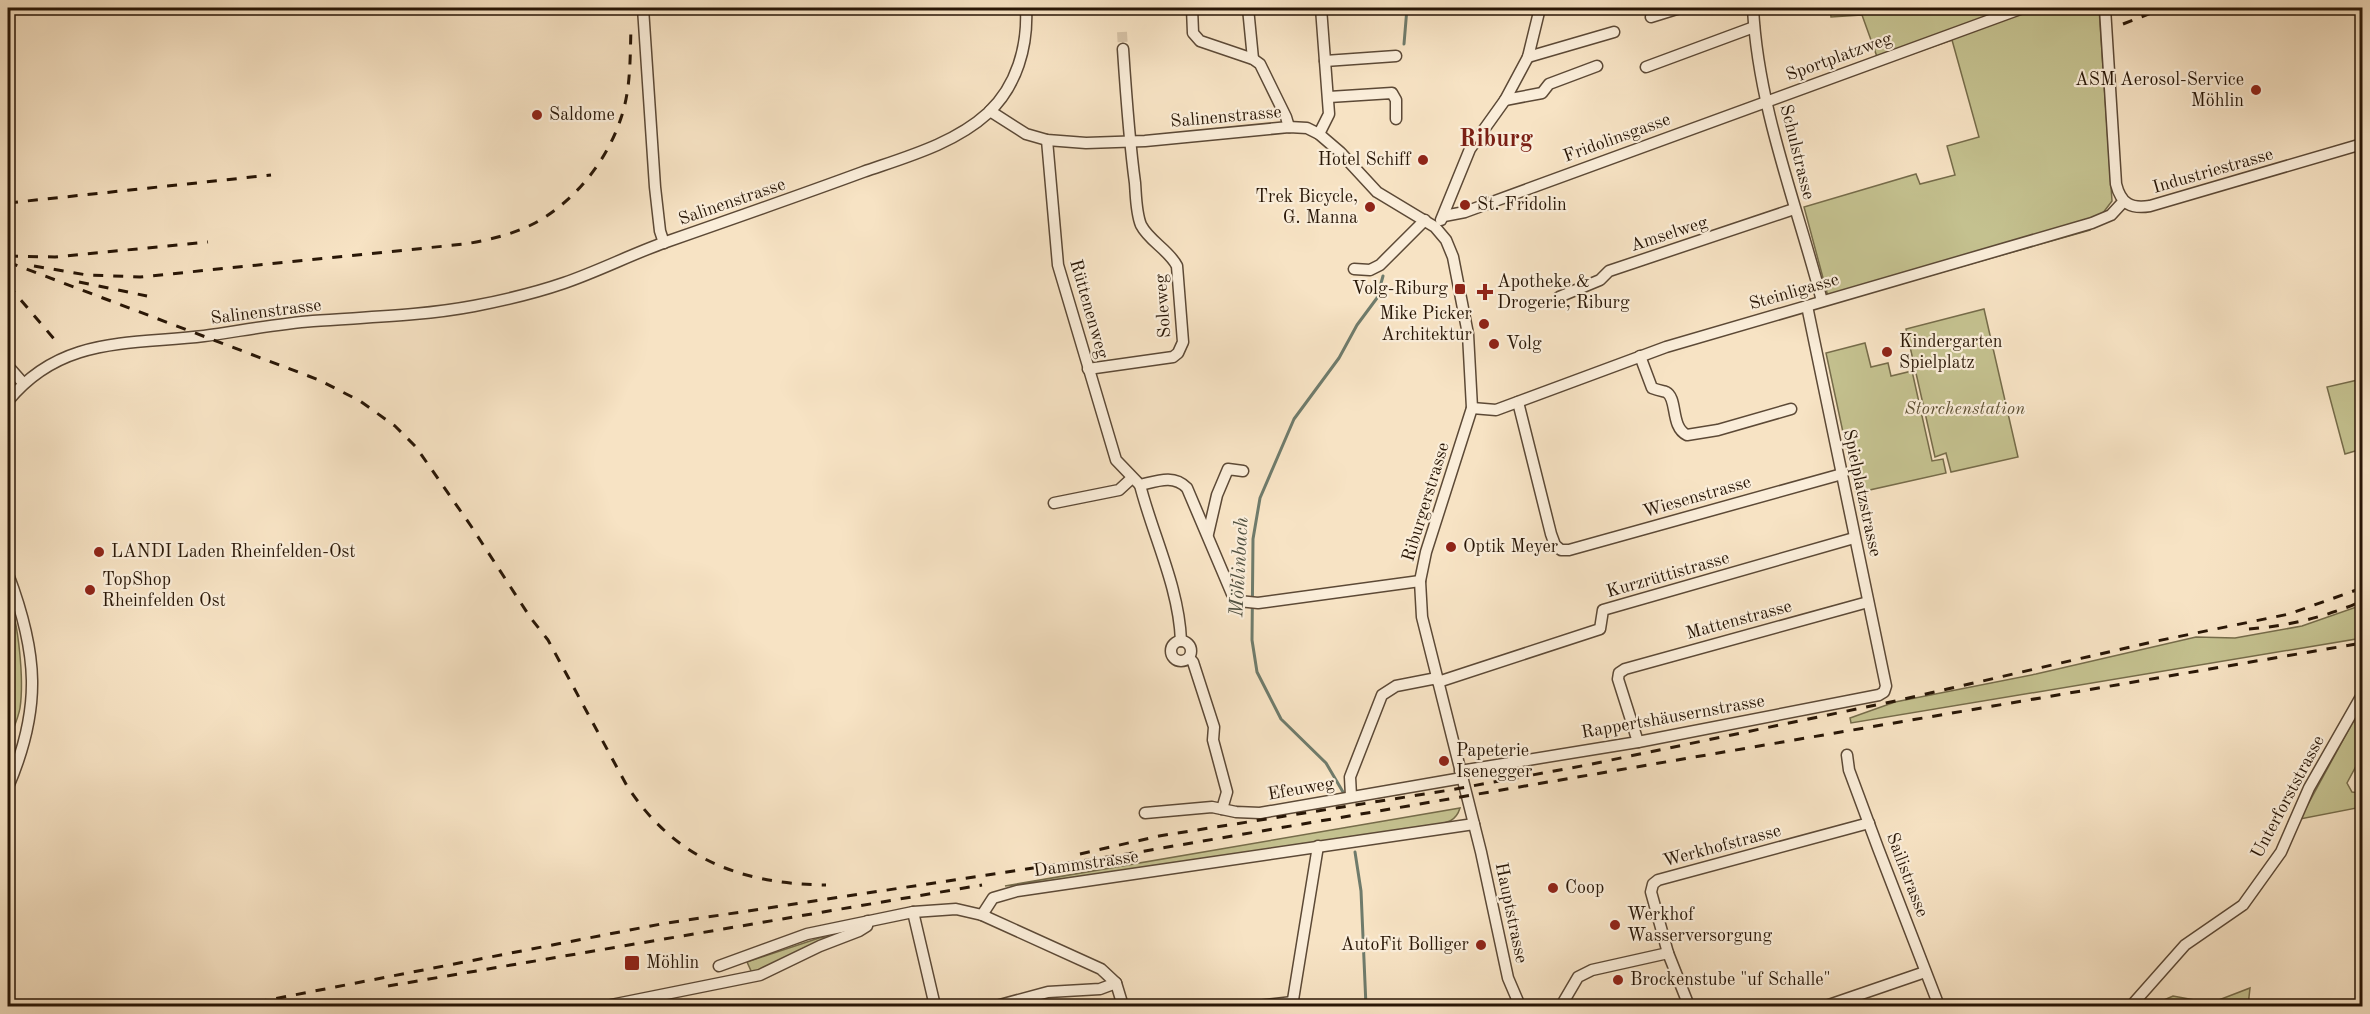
<svg xmlns="http://www.w3.org/2000/svg" width="2370" height="1014" font-family="'Old Standard TT',serif">
	<rect width="100%" height="100%" fill="#f7e3c4"/>
	<filter id="stains"><feTurbulence type="fractalNoise" baseFrequency=".00333" numOctaves="4"/><feColorMatrix values="0 0 0 0 .2 0 0 0 0 .09 0 0 0 0 .02 0 0 0 .5 -.17"/></filter>
	<radialGradient id="worn" r=".72"><stop offset=".6" stop-color="#630" stop-opacity="0"/><stop offset="1" stop-color="#630" stop-opacity=".3"/></radialGradient>
	<g fill="#c4c18f" stroke="#766c4a" stroke-width="1.5">
		<path d="M1830 8H2099L2112 201 2090 230 1830 304 1804 207 1916 174 1920 184 1955 175 1947 146 1979 137 1952 40 1880 65 1862 15 1831 17Z"/>
		<path d="M1984 309 2018 457 1951 472 1946 453 1935 457 1906 329Z"/>
		<path d="M1865 343 1871 367 1888 363 1891 376 1912 371 1932 461 1943 459 1946 473 1856 493 1826 353Z"/>
		<path d="M2362 379V449L2345 454 2327 387Z"/>
		<path d="M8 597C19 622 24 681 20 708 18 720 11 733 8 744Z"/>
		<path d="M2362 605V638L1851 723 1850 718 1895 702 2036 674 2196 637 2235 638 2302 626Z"/>
		<path d="M2362 705V755L2347 783 2352 792 2362 793V807L2300 819Z"/>
		<path d="M1460 808C1455 825 1441 823 1425 827L1092 876 1005 886Z"/>
		<path d="M839 935 752 973 747 962 819 938Z"/>
		<path d="M2250 988 2248 1006H2150L2173 996 2211 1003Z"/>
	</g>
	<g fill="none" stroke-linecap="round" stroke-linejoin="round">
		<g stroke="#6f7b6b" stroke-width="3">
			<path d="M1404 44 1407 8"/>
			<path d="M1343 792 1326 763 1281 719 1257 672 1252 640 1253 539 1260 498 1294 419 1339 358 1357 325 1377 298 1383 276"/>
			<path d="M1355 852 1361 891 1366 1006"/>
		</g>
		<path stroke="#d8c4a8" stroke-width="10" stroke-dasharray="10 5" stroke-linecap="butt" d="M1122 32 1123 49"/>
		<defs>
			<g id="minor">
				<path d="M643 8 655 187 660 231 664 243"/>
				<path d="M1192 8 1193 33 1200 41 1253 59 1260 64 1286 117 1289 127"/>
				<path d="M1248 8 1253 59"/>
				<path d="M1753 8C1758 108 1797 205 1822 301"/>
				<path d="M2105 8 2116 184C2121 204 2131 209 2150 206L2362 144"/>
				<path d="M1651 17 1680 8"/>
				<path d="M1528 57 1614 32"/>
				<path d="M1325 61 1396 56"/>
				<path d="M1646 67 1754 27"/>
				<path d="M1329 97 1392 93 1396 100V119"/>
				<path d="M1505 100 1542 93 1549 84 1597 66"/>
				<path d="M990 111 1026 134 1047 140 1086 143 1145 141 1289 127 1307 128 1319 134 1340 152 1377 192 1435 227 1446 240 1453 257 1468 334 1472 408 1426 552 1420 581 1422 617 1481 852 1508 978 1520 1006"/>
				<path d="M1319 134 1329 114 1321 8"/>
				<path d="M1047 140 1058 265 1116 460 1140 485C1157 481 1174 474 1187 488L1232 594 1239 601 1258 603 1420 581"/>
				<path d="M1444 216 1465 212 2023 8"/>
				<path d="M1441 220 1470 149 1505 100 1528 57 1540 8"/>
				<path d="M1354 269 1370 270 1380 265 1425 220"/>
				<path d="M1559 297 1600 280 1609 271 1794 209"/>
				<path d="M1640 356 1652 388C1657 390 1662 391 1666 392 1678 398 1670 427 1687 435L1718 430 1791 409"/>
				<path d="M8 366 23 383"/>
				<path d="M1088 369 1173 357 1178 353 1183 342 1177 266C1169 250 1149 241 1141 225 1136 213 1136 196 1135 183 1129 139 1126 94 1123 49"/>
				<path d="M8 401C61 336 129 345 204 336 240 331 276 324 313 321 367 317 421 316 474 306 505 300 535 293 564 283 599 271 632 254 666 242 732 219 798 196 863 172 906 157 954 144 988 113 1017 86 1028 46 1026 8"/>
				<path d="M1518 402 1551 534 1555 545 1561 550H1569L1842 474"/>
				<path d="M1472 408 1496 410 1666 347 2092 223 2111 215 2123 202"/>
				<path d="M1140 485C1153 536 1179 587 1181 641"/>
				<path d="M1054 503 1119 490 1132 478"/>
				<path d="M1208 534 1217 495 1228 469 1243 471"/>
				<path d="M8 574C38 653 42 708 8 787"/>
				<circle cx="1181" cy="651" r="10"/>
				<path d="M1189 658 1193 662 1214 727 1213 740 1227 792 1222 809"/>
				<path d="M1438 682 1600 629 1603 610 1854 538"/>
				<path d="M1638 742 1618 679 1619 673 1625 669 1868 602"/>
				<path d="M1847 755 1849 770 1878 848 1939 1006"/>
				<path d="M1460 771 1638 742 1879 695 1884 692 1886 686 1807 306"/>
				<path d="M1351 796 1350 777 1382 695 1396 686 1437 678"/>
				<path d="M1145 813 1212 807 1236 812 1260 813 1462 778"/>
				<path d="M913 912 935 1006"/>
				<path d="M982 915 993 898 1017 891 1474 824"/>
				<path d="M1668 953 1651 892 1653 884 1658 880 1869 823"/>
				<path d="M719 966 807 934 913 912 956 909 982 915 1101 969 1116 983 1123 1006"/>
				<path d="M606 1006 760 975 820 946 859 931 867 926 868 921"/>
				<path d="M996 1006 1048 992 1100 989 1116 983"/>
				<path d="M1258 1006 1293 1002"/>
				<path d="M1292 1006 1318 846"/>
				<path d="M1561 1006 1578 977 1592 970 1668 953 1689 1006"/>
				<path d="M1826 1006 1925 972"/>
				<path d="M2131 1006 2185 945 2243 905 2281 852 2309 788 2362 695"/>
			</g>
		</defs>
		<use href="#minor" stroke="#5c4936" stroke-width="13"/>
		<use href="#minor" stroke="#faedd9" stroke-width="10"/>
		<g stroke="#281606" stroke-width="3" stroke-dasharray="10 10" stroke-linecap="butt">
			<path d="M2123 24 2164 8"/>
			<path d="M8 203 271 175"/>
			<path d="M8 256 55 257 208 242"/>
			<path d="M8 262 319 380 360 401 395 426 416 447 471 526 530 617 548 640 627 786C675 859 740 884 826 885"/>
			<path d="M34 266 87 275 140 277 465 244C489 240 514 234 535 223 575 201 607 161 621 118 631 89 630 57 631 27"/>
			<path d="M79 282 147 296"/>
			<path d="M8 285 55 340"/>
			<path d="M2249 629C2288 626 2326 617 2362 601"/>
			<path d="M1080 854 1159 836 1450 790 1587 765 1900 700 2152 642 2289 614 2362 588"/>
			<path d="M388 986 982 885"/>
			<path d="M237 1006 661 924 1127 854 2362 643"/>
		</g>
	</g>
	<g fill="#8f2418" stroke="#faedd9" stroke-width="2">
		<circle cx="2256" cy="90" r="6"/>
		<circle cx="537" cy="115" r="6"/>
		<circle cx="1423" cy="160" r="6"/>
		<circle cx="1465" cy="205" r="6"/>
		<circle cx="1370" cy="207" r="6"/>
		<rect x="1454" y="283" width="12" height="12" rx="3"/>
		<path d="M1482 283h6v6h6v6h-6v6h-6v-6h-6v-6h6z"/>
		<circle cx="1484" cy="324" r="6"/>
		<circle cx="1494" cy="344" r="6"/>
		<circle cx="1887" cy="352" r="6"/>
		<circle cx="1451" cy="547" r="6"/>
		<circle cx="99" cy="552" r="6"/>
		<circle cx="90" cy="590" r="6"/>
		<circle cx="1444" cy="761" r="6"/>
		<circle cx="1553" cy="888" r="6"/>
		<circle cx="1615" cy="925" r="6"/>
		<circle cx="1481" cy="945" r="6"/>
		<rect x="624" y="955" width="16" height="16" rx="3"/>
		<circle cx="1618" cy="980" r="6"/>
	</g>
	<g text-anchor="middle" dominant-baseline="central" stroke-width="4.5" stroke-linejoin="round" paint-order="stroke">
		<g font-size="18" fill="#281606" stroke="#faedd9">
			<text transform="translate(1839 57) rotate(-20)">Sportplatzweg</text>
			<text transform="translate(1226 117) rotate(-5)">Salinenstrasse</text>
			<text transform="translate(1617 138) rotate(-20)">Fridolinsgasse</text>
			<text transform="translate(1797 152) rotate(76)">Schulstrasse</text>
			<text transform="translate(2213 171) rotate(-16)">Industriestrasse</text>
			<text transform="translate(732 202) rotate(-19)">Salinenstrasse</text>
			<text transform="translate(1669 234) rotate(-18)">Amselweg</text>
			<text transform="translate(1794 292) rotate(-16)">Steinligasse</text>
			<text transform="translate(1163 306) rotate(-94)">Soleweg</text>
			<text transform="translate(1089 309) rotate(74)">Rüttenenweg</text>
			<text transform="translate(266 312) rotate(-7)">Salinenstrasse</text>
			<text transform="translate(1862 493) rotate(78)">Spielplatzstrasse</text>
			<text transform="translate(1697 497) rotate(-16)">Wiesenstrasse</text>
			<text transform="translate(1426 502) rotate(-73)">Riburgerstrasse</text>
			<text transform="translate(1668 575) rotate(-16)">Kurzrüttistrasse</text>
			<text transform="translate(1739 620) rotate(-15)">Mattenstrasse</text>
			<text transform="translate(1673 717) rotate(-10)">Rappertshäusernstrasse</text>
			<text transform="translate(1301 789) rotate(-10)">Efeuweg</text>
			<text transform="translate(2288 797) rotate(-62)">Unterforststrasse</text>
			<text transform="translate(1722 846) rotate(-15)">Werkhofstrasse</text>
			<text transform="translate(1086 864) rotate(-8)">Dammstrasse</text>
			<text transform="translate(1907 875) rotate(69)">Sailistrasse</text>
			<text transform="translate(1511 913) rotate(78)">Hauptstrasse</text>
		</g>
		<g font-size="18" fill="#281606" stroke="#faedd9" text-anchor="start">
			<text x="2244" y="80" text-anchor="end">ASM Aerosol-Service<tspan x="2244" dy="21">Möhlin</tspan></text>
			<text x="549" y="115">Saldome</text>
			<text x="1411" y="160" text-anchor="end">Hotel Schiff</text>
			<text x="1358" y="197" text-anchor="end">Trek Bicycle,<tspan x="1358" dy="21">G. Manna</tspan></text>
			<text x="1477" y="205">St. Fridolin</text>
			<text x="1497" y="282">Apotheke &amp;<tspan x="1497" dy="21">Drogerie, Riburg</tspan></text>
			<text x="1448" y="289" text-anchor="end">Volg-Riburg</text>
			<text x="1472" y="314" text-anchor="end">Mike Picker<tspan x="1472" dy="21">Architektur</tspan></text>
			<text x="1899" y="342">Kindergarten<tspan x="1899" dy="21">Spielplatz</tspan></text>
			<text x="1506" y="344">Volg</text>
			<text x="1463" y="547">Optik Meyer</text>
			<text x="111" y="552">LANDI Laden Rheinfelden-Ost</text>
			<text x="102" y="580">TopShop<tspan x="102" dy="21">Rheinfelden Ost</tspan></text>
			<text x="1456" y="751">Papeterie<tspan x="1456" dy="21">Isenegger</tspan></text>
			<text x="1565" y="888">Coop</text>
			<text x="1627" y="915">Werkhof<tspan x="1627" dy="21">Wasserversorgung</tspan></text>
			<text x="1469" y="945" text-anchor="end">AutoFit Bolliger</text>
			<text x="646" y="963">Möhlin</text>
			<text x="1630" y="980">Brockenstube "uf Schalle"</text>
		</g>
		<g font-size="18" font-style="italic" fill="#5f5236" stroke="#faedd9">
			<text x="1965" y="409">Storchenstation</text>
		</g>
		<g font-size="20" font-style="italic" fill="#515141" stroke="#faedd9">
			<text transform="translate(1240 567) rotate(-87)">Möhlinbach</text>
		</g>
		<g font-size="24" font-weight="bold" fill="#7a1f14" stroke="#faedd9">
			<text x="1496" y="140">Riburg</text>
		</g>
	</g>
	<rect width="2370" height="1014" fill="none" stroke="#f7e3c4" stroke-width="30"/>
	<rect x="9" y="9" width="2352" height="996" fill="none" stroke="#281606" stroke-width="3"/>
	<rect x="15" y="15" width="2340" height="984" fill="none" stroke="#281606" stroke-width="1.5"/>
	<rect width="100%" height="100%" filter="url(#stains)"/>
	<rect width="100%" height="100%" fill="url(#worn)"/>
</svg>
